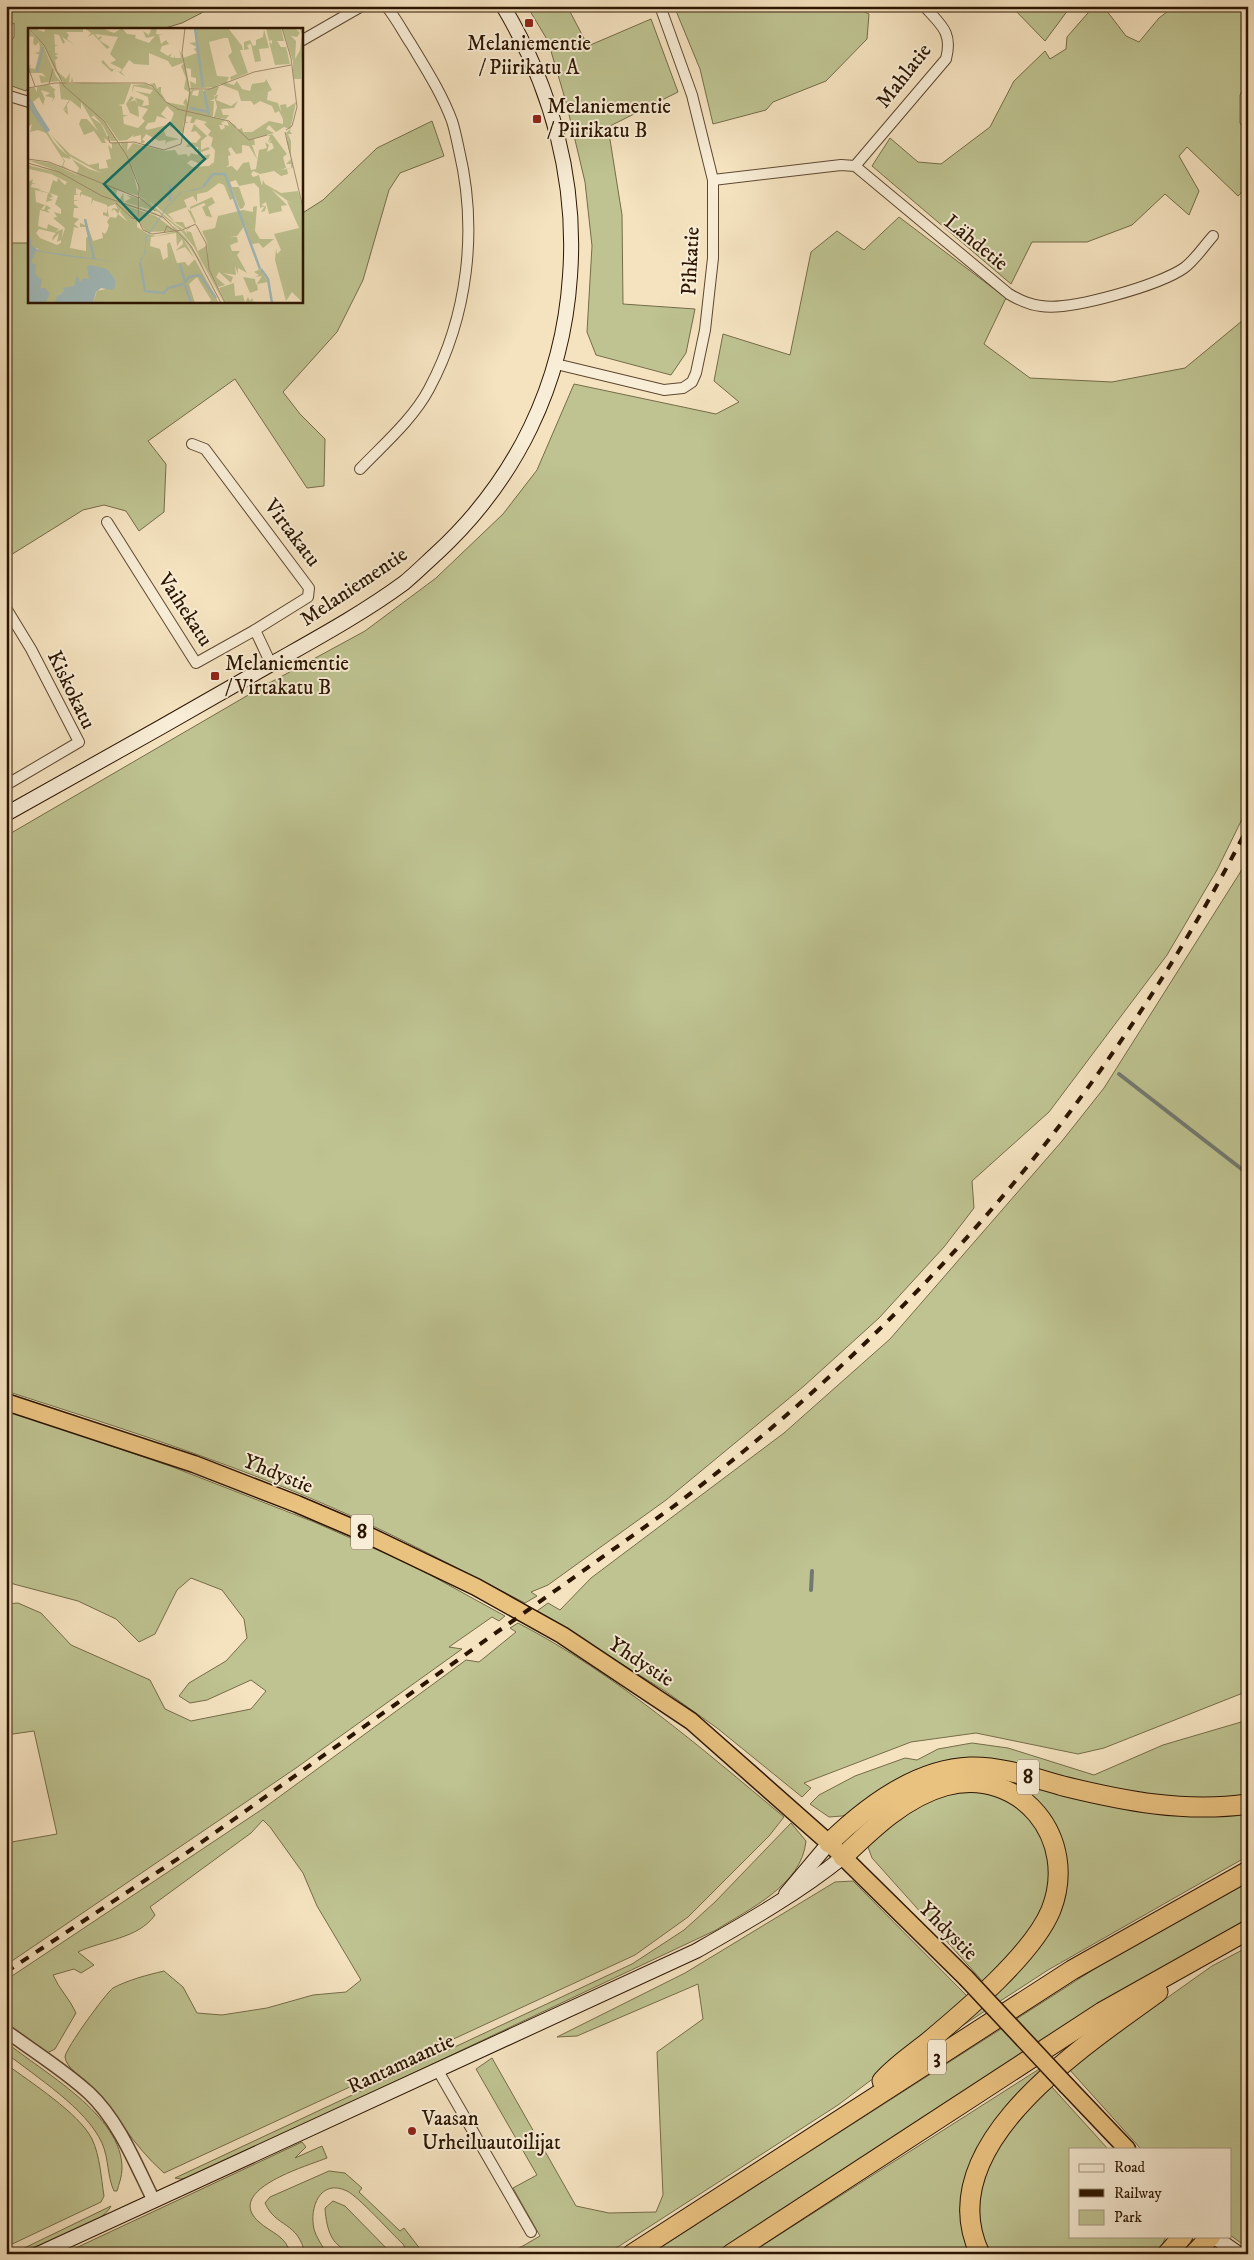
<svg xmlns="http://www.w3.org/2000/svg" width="1254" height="2260" font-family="'IM FELL DW Pica',serif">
	<rect width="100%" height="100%" fill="#f5e3c0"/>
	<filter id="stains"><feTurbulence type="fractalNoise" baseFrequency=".004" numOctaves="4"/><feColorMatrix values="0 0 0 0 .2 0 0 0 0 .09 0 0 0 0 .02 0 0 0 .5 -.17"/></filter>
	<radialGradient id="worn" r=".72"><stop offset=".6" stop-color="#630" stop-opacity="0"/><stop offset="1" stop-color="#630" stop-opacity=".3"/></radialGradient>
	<g fill="#bec391" stroke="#756c48">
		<path d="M6 6H215L182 23 162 29H29V86L26 91 6 84V48L14 37V23L6 29Z"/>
		<path d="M527 6H567L588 46 651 19 678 92 608 127 622 215 623 304 695 309 686 353 671 375 596 355 587 332 592 246 585 182 566 102 548 41Z"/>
		<path d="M674 6H852L869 14 867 39 826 81 773 102 766 110 713 124 700 69Z"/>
		<path d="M1011 6H1071L1045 41Z"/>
		<path d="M1094 6H1103L1126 36 1139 42 1159 18 1175 6H1248V82L1240 95V123L1248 132V186L1238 196 1187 147 1179 156 1199 191 1189 215 1165 194 1132 225 1087 242H1032L1011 284 872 166 890 138 918 162 941 164 990 127 1014 81 1045 51 1050 59 1066 49 1067 37Z"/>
		<path d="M432 121 444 156 400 173 389 190 363 280 337 332 283 392 300 414 325 439 324 486 307 488 235 379 148 441 166 464 164 512 139 531 126 511 104 505 83 510 6 558V243H29V301H154L161 303 301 301V214L323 200 377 148Z"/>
		<path d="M899 217 1006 298 984 344 1030 378 1112 382 1185 368 1248 316V807L1217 870 1167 955 1049 1112 972 1181 974 1208 944 1247 879 1318 804 1386 666 1500 548 1585 531 1592 537 1596 525 1603C466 1573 409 1542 349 1515 238 1465 121 1428 6 1391V836L262 687 365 631 436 578 503 514 537 470 574 384 716 414 739 402 714 381 723 334 790 355 811 252 837 231 864 250Z"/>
		<path d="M1248 860V1691L1104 1748 1078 1754 976 1733 911 1742 804 1783 811 1788 802 1797 717 1728 665 1691 537 1611 548 1603 560 1610 591 1578 784 1433 890 1339 1062 1141 1104 1088Z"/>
		<path d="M6 1410 170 1466 314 1522 414 1566 505 1616 499 1621 492 1617 449 1647 462 1649 296 1768 6 1965V1843L57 1834 34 1731 6 1735V1604L18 1603 41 1613 71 1645 150 1680 165 1709 191 1721 251 1709 266 1691 251 1680 207 1700 190 1703 179 1696 189 1683 226 1661 247 1638 244 1619 222 1590 191 1578 177 1590 155 1634 139 1642 116 1619 78 1601 6 1582Z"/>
		<path d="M518 1623C616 1674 700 1747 784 1817L769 1836 688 1917 635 1955 164 2173C133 2146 115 2111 87 2082 80 2076 66 2067 65 2057 65 2049 106 1993 113 1988 128 1980 147 1975 164 1971L183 1987 197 2013 222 2015 267 2008 313 1995 346 1992 361 1980 317 1906 303 1873 270 1827 263 1820 251 1833 150 1907 155 1915C138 1939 103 1940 78 1952L94 1965 81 1973 74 1969 53 1975C59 1989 70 1999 76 2013L55 2049 47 2053 6 2023V1980L264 1808 466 1660 479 1662 516 1632 510 1628Z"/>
		<path d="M1248 1720V1796L1209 1800 1150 1799 999 1761 842 1816 829 1817 810 1804 819 1795 855 1776 905 1758 917 1760 938 1749 972 1743 1008 1748 1094 1775 1163 1745Z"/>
		<path d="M984 1774 1248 1813V1856L1048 1970 945 2037 1024 1960 1063 1850Z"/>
		<path d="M959 1789C1009 1795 1050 1810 1051 1869 1051 1877 1053 1888 1050 1896 1040 1928 1007 1959 985 1984L872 1858 868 1847 881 1828 918 1806Z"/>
		<path d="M791 1823 806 1841C802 1885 749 1909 716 1930L193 2177 181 2179 175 2178 632 1964 684 1930 715 1902Z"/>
		<path d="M853 1881 969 1998 915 2047 838 2105 607 2254H509L540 2236 513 2188 537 2175 476 2069 492 2058 576 2206 609 2213 656 2212 663 2195 657 2052 703 2019 698 1984 577 2036 557 2037 685 1973 835 1882Z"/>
		<path d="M1248 1882V1920L1102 2002 714 2254H650L1152 1932Z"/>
		<path d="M1248 1947V2248L1230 2235V2149H1141L1068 2068 1212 1966Z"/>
		<path d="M6 2042C42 2072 123 2115 122 2169 122 2176 119 2184 117 2191H114C107 2176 109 2159 102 2143 86 2108 36 2077 6 2053Z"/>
		<path d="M1069 2050 970 2168 960 2211 968 2254H749Z"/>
		<path d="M6 2064C30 2082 79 2113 92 2139 100 2156 101 2177 104 2196L101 2202 6 2247Z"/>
		<path d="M1051 2086 1108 2149H1070V2236H1166L1162 2246 1156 2254H988C985 2242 978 2229 977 2217 974 2163 1017 2121 1051 2086Z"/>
		<path d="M302 2142 306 2147 295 2158 322 2146 327 2158C307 2166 223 2190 259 2222 271 2233 287 2236 290 2254H63Z"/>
		<path d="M329 2171 345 2173 362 2188 359 2192 400 2231 404 2228 424 2254H408L403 2244C391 2233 359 2197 347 2191 320 2178 309 2208 314 2229 316 2237 323 2247 327 2254H305C298 2221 276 2228 265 2203L270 2197Z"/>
		<path d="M333 2201 345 2206 392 2254C352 2254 328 2257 325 2208Z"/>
		<path d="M111 2206C101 2227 36 2247 14 2253Z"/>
	</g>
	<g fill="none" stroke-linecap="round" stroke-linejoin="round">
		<g stroke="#727971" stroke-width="4">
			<path d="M1119 1074 1248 1174"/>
			<path d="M811 1590 812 1571"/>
		</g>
		<defs>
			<g id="minor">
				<path d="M301 41 362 6"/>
				<path d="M6 95 29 102"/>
				<path d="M855 166 946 59C953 32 941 25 924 6"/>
				<path d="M713 180 841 165 855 166 1009 294C1019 300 1029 305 1041 306 1070 311 1160 285 1184 268 1195 260 1204 246 1213 236"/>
				<path d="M556 364 664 390 683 388 692 382 696 373 705 330 713 258V180L692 95 660 6"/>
				<path d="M192 444 205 449 309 588 308 597 255 630 271 664"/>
				<path d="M360 469C384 444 413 419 429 389 468 316 478 230 459 150 457 141 455 130 452 121 442 94 426 69 411 44 403 32 396 18 386 6"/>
				<path d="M107 522 196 663 255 630"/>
				<path d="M6 608 31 649 79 742 6 785"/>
				<path d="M437 2069 531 2232"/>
			</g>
			<path id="tertiary" d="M6 2031C33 2051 64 2070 89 2093 119 2121 136 2165 154 2201"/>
			<g id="secondary">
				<path d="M6 814C87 769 167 724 247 678 300 647 355 619 404 583 415 574 426 563 437 553 516 480 563 384 570 276 577 181 552 88 503 6"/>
				<path d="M786 1894 829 1843"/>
				<path d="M1213 2236 1239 2254"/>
				<path d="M38 2254 696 1951C747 1922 797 1894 843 1857"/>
			</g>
			<g id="trunk">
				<path d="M6 1402 194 1464 297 1504 353 1528 476 1587 562 1635 691 1721 829 1843 966 1978"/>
				<path d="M1067 2086 1127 2149"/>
			</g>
			<g id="motorway">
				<path d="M829 1843C867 1806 916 1769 970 1767 1001 1766 1034 1778 1063 1786 1124 1801 1185 1813 1248 1804"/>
				<path d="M843 1857C872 1829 905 1797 945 1786 1021 1766 1079 1839 1051 1910 1033 1954 965 2011 928 2042 913 2054 895 2066 882 2081"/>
				<path d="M632 2254 1072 1970 1248 1871"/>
				<path d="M731 2254 1102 2012 1248 1930"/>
				<path d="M980 2254C928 2145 1086 2045 1158 1992"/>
				<path d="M1167 2254 1183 2236"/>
				<path d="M1194 2254 1211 2236"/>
			</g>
		</defs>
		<use href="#minor" stroke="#5e4830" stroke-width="12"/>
		<use href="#tertiary" stroke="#5e4830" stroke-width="15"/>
		<use href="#secondary" stroke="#2c1500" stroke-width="16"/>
		<use href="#trunk" stroke="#2c1500" stroke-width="19"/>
		<use href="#motorway" stroke="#2c1500" stroke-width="21"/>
		<use href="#minor" stroke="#f8edd6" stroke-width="10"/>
		<use href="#tertiary" stroke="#f8edd6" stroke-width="12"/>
		<use href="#secondary" stroke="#f8edd6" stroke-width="14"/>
		<use href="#trunk" stroke="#eac280" stroke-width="16"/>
		<use href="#motorway" stroke="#eac280" stroke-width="19"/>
		<path stroke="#2c1500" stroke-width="4" stroke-dasharray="9 9" stroke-linecap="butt" d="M6 1972 185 1854 670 1509C915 1325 1108 1100 1248 827"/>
		<defs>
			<path id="trunk-bridge" d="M966 1978 1067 2086"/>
		</defs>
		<use href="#trunk-bridge" stroke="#2c1500" stroke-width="19" stroke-linecap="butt"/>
		<use href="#trunk-bridge" stroke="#eac280" stroke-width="16"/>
	</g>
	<g fill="#8f2418" stroke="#f8edd6" stroke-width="2">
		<rect x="524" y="18" width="10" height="10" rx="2.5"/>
		<rect x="532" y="114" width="10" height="10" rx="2.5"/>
		<rect x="210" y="671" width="10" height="10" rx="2.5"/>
		<circle cx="412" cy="2131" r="5"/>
	</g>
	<g text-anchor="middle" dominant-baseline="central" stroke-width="4" stroke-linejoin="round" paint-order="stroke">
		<g fill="#f8edd6" stroke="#695640" stroke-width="1">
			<rect x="351" y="1514.5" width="22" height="35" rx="4"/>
			<rect x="1017" y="1759.5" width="22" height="35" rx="4"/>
			<rect x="928" y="2039.5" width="18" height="35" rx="4"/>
		</g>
		<g font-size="20" font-weight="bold" fill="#2c1500">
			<text x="362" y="1532">8</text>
			<text x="1028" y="1777">8</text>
			<text x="937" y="2057">3</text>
		</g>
		<g font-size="21" fill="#2c1500" stroke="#f8edd6" text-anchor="start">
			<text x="529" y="44" text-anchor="middle">Melaniementie<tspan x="529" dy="24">/ Piirikatu A</tspan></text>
			<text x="547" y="107">Melaniementie<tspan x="547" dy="24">/ Piirikatu B</tspan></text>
			<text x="225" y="664">Melaniementie<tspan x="225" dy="24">/ Virtakatu B</tspan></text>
			<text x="422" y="2119">Vaasan<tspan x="422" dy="24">Urheiluautoilijat</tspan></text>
		</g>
		<g font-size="21" fill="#2c1500" stroke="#f8edd6">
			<text transform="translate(904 76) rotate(-52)">Mahlatie</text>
			<text transform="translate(976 243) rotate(39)">Lähdetie</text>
			<text transform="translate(691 261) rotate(-87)">Pihkatie</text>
			<text transform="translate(292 533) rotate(53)">Virtakatu</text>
			<text transform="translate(354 587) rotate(-34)">Melaniementie</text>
			<text transform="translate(185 610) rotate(57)">Vaihekatu</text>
			<text transform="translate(71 690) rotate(64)">Kiskokatu</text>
			<text transform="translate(278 1474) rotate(22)">Yhdystie</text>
			<text transform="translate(641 1662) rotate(33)">Yhdystie</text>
			<text transform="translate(948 1931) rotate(45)">Yhdystie</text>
			<text transform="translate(401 2064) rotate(-25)">Rantamaantie</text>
		</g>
	</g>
	<g transform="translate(28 28)">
		<rect width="275" height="275" fill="#f5e3c0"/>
		<path d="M1 0H10L11 5V2L16 4 18 0H55V4H38L41 7 39 11 47 17 34 9 37 14 35 16 31 7 26 6 27 17 31 18H27V25L31 26 27 27 30 30 27 32 29 43 38 51 42 45 41 54 36 55 43 56 55 55 43 54 44 49 45 54 103 56 96 76 90 77 94 78 95 87H100L95 89 96 96 110 100 117 93 114 90 120 81 110 78 111 89 102 85 98 76 103 68 106 70 102 74 107 72 110 77 107 70 112 71 116 73 114 78 121 77 120 69 107 63 122 66 125 62 106 58 104 65 105 57 118 56 128 62 122 56 127 55 129 61 131 59H133V65L139 74 131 66 138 74 158 78 155 75 158 70 160 75 161 64 156 61 158 50 153 38 157 34 144 39 140 33 121 25V37L106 36 101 32 93 44 98 49 86 41 84 44 73 34 75 32 82 40 92 44 94 41 82 35 88 32 82 26 90 9 67 6 70 10 73 8 74 9 71 12 82 19 79 21 65 6 60 9 63 5 56 0H74L86 5 94 0 99 6 108 7 107 10 121 15 127 8 118 10 115 3 121 7 123 1 129 0 128 6 136 7H131L133 16 138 12 141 16 134 18 132 23 140 28 144 25 142 29 146 30 147 27V30H153L151 21 155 30 169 25 166 21 169 19 161 15 169 14 167 0H200L214 18 215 22H212L220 45 203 52 202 49 209 46 200 28 204 24 200 10H196L181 14 189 48 201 49 198 55 206 57 209 53 214 61 222 63 224 56 237 54 238 51 244 62 240 64 239 72 250 75 253 84 252 77 258 76 259 80 268 74 262 103 264 106H260L263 113V130L258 111 252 112 258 111 260 114 258 105 262 101 256 99 248 104 241 97 238 101 246 105 220 112 226 111 227 117H224L229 131 221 118 214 117V125L208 126 203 119 200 121 203 127 200 128 201 137 198 139 204 138 209 143 215 135 221 134 223 142 228 141 231 122 239 120 237 114 241 117 239 124 246 120 244 115H241L244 111 240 114 242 108H239L244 106 259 126 255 129 258 140 252 142 263 140V136H258L263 131 265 138 264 140 259 141 260 146 253 148 246 143 232 146 225 143 223 146 225 149 231 147 234 158 235 152 237 156 253 165 270 163 275 181V275L264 264 258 273 247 232 248 220 249 226 253 222 246 206 271 200 259 173 264 176 243 161 259 177 253 178 254 183 241 186 238 174 233 177 238 178 237 183 233 184 237 178 232 180 231 160 226 155 211 158 208 152 202 154 204 159H211L217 176 215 180 212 181 201 154 206 170 202 172 196 157 191 155 179 164 169 166V174L165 168 156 172 159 179 140 186 147 194H155L158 200 167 196 159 180 162 183V179L184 169 187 175 190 173 180 179 184 189 196 184H202H196L179 191 183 189 178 188 174 179 178 177 176 175 162 181 168 194 158 203 163 204 171 227 170 223 178 218 180 231 179 214 174 203 187 200 190 188 215 182 225 184V179L229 178 227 203 232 211H246L235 220 231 215 224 216 217 197 209 208 202 209H209L210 214 202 217 204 223H212L209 227 219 245 210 240V246L207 238 208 247 195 245 205 249 203 255 191 244 188 249 197 257 190 259 180 238 196 275 166 219 153 203 156 202 159 206 158 202 161 199 157 201 149 196 129 179 121 174 148 197 155 201 152 202 130 184 79 169 128 185 148 200 158 210 172 232 193 275 177 242 154 208 191 275H180L183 272 169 249 161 256 167 275H65L69 263 87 259V251L81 246 31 266 28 275H0V226L11 221 3 219 0 211V154L5 151 4 155 8 156H4L3 159 11 161 12 158 11 162 21 165 25 152 29 154 30 150 37 157 39 154 23 146 1 141 0 137 27 144 0 135 29 143 0 132 22 135 52 148 43 143 49 145 51 140 44 131 61 141 73 145 41 128 43 131 34 129 37 133 35 138 42 142 28 137 34 138 36 133 18 105 10 102 2 104 4 96 0 99V74L6 79 0 73V61L6 59 9 64V59L20 56 28 62 26 63 27 69 24 74 25 70 17 68 22 65 13 62 17 71 15 77 11 69 5 74 16 96 7 82 25 113 31 120 40 128 22 106 42 126 61 137 71 135V141L80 140 78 132 83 131 80 117 84 121V115L91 114 95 121 92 114H100L99 123 105 115 137 123 147 122 150 127 158 126 161 129 163 125 170 127V119H158L161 114 168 115 173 109 168 103 163 104 166 96 179 108 173 113V122L180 119 182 121 173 124 172 129 182 126 181 130 172 136 163 132 159 135 164 139 181 138 186 134 187 122 183 118 185 110 180 107 183 103 176 96 179 94 168 91 166 95H162L164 89 158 88V94L161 95H157L156 92 155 105 141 98 146 85 139 78 133 86 139 91 129 88 127 94 120 95 117 100 119 102 139 97 135 100 138 108 151 111 139 114 137 117 138 112 131 113 118 106 114 112 117 113 116 115H113V107L104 109 107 106 99 112 91 113 80 97 71 87 90 113H83L75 98 63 84 66 88 63 89 73 96 82 114 76 110 78 115H74L66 103 56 107 51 96 53 91H59L70 103 53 74V81L42 72 39 77 40 87 36 83 39 81 35 82 41 72 33 71 31 53 13 55 11 47 18 49 14 45H1L0 40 3 36 2 40 7 41 11 26 6 25 11 24 12 20 11 14 7 18 5 15 6 9 0 8V1L15 17 28 48 34 55H36L27 43 16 18ZM158 40 163 41V49L168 50V56L162 53 163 61 187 59 176 62V68L175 62H171L170 68 164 67 165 63 170 62H164L162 64ZM192 56 210 63 213 73H223L226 77 232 73 244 78 247 85 251 83 255 91V96L241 93 224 104H215L216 107 214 100 209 102 207 97 199 93 201 98 196 97 197 100 193 102 191 97H195L193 95 198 92 180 88H185L186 73H182L186 71 191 59 188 58ZM103 136 110 154 112 169 118 172 112 170 111 178 110 170 98 167 103 170 96 174 95 165 92 171 88 169 89 162 111 168ZM48 160 54 163 52 165V170L53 166 64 170 63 177 65 172 79 177V185L75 184V187L81 189 79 179 87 176 90 181 85 180 83 184 86 181 90 186 93 180 92 184 100 194 90 186 88 190 82 189 79 194 81 197 79 203 77 206 74 204 75 210 65 213 60 199H74H60L57 191 59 198 52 195V199H59L62 207 58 210V223L42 220 46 199 51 200 46 196 51 191 45 189 46 180H51L46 176V173H51L46 172V167H51L48 166ZM7 162 20 165 18 174 25 172 21 170 25 169 22 165 30 168 27 176 33 181V186L26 184 29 189 25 190 37 200 34 210 35 201 27 204 31 201 20 196 19 201 10 198 12 182 22 185 19 182 23 180 18 177 16 182 13 181 17 177 8 174ZM96 177 120 183 132 189 143 196 154 208 149 203 128 208 120 206 109 199 110 182 112 196 118 204 148 203 128 188ZM11 201 28 205 25 208 24 213 31 205 29 214 33 212V215L29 217 12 210 8 205ZM148 205 149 218 154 211 155 216 147 223 157 219 167 231 160 238 157 234 149 235 142 214 139 216 140 229 135 232 132 221 122 218 123 209ZM238 0H253L256 13H249L253 19H258L262 36 247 37 241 14 244 16V12L241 13ZM254 0H267L272 5 269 9 263 8 268 13 267 31 272 22 274 6 271 0 275 3 273 51H265V33ZM236 1 241 20 231 21 233 33 227 34 223 16 219 17 221 21 216 22V14L222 12 225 18 228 17V12L235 9ZM186 67H190L188 72 203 78 210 73 206 80 193 81 195 87H201L198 91 186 89 189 79ZM232 241 240 254 229 256 230 262 222 265 215 249 227 251 228 257 234 248 227 249 231 247 226 244ZM206 255 207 268 215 267 217 275 220 269 222 273 224 270 226 275H197L191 260Z" fill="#bec391" fill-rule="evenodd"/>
		<path d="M177 159 168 162 154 164 140 179 119 209 117 226 113 233 89 234 37 228 8 223 3 234 8 237 7 246 14 252 12 260H17L22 266 17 275H0V196L4 218 12 223 90 234 111 233 116 227 118 209 138 180 153 164ZM62 237 79 241 87 251V259L84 262 73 260 68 264 65 275H26L30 267 37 263 34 260 46 258 49 247 52 254 56 250 61 251 59 239Z" fill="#a1bbbc"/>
		<path fill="none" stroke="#a1bbbc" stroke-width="2.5" d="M167 0 175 59M9 44 15 19M176 63 181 87M0 70 21 103M0 76 19 104M162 80 180 84M142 157V173M175 159 185 146H197L232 241M57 191 66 231M112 234 117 263 136 265 140 260 155 256M152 236 157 254M233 241 240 251 244 275M156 256 161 249 172 247 188 270M157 257 163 275"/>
		<path fill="none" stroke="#a59173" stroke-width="1" d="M0 0 16 17 36 58 76 93 99 128 111 159 110 191 104 190 88 175M254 0 263 30 269 79 264 98 258 102M0 39 7 58M21 56 25 41M124 58 138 74 150 81M0 60 27 55H117L124 58M162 61H182L226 44 263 37M149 81 201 93 221 112 239 107M257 104 275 180M80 108 82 115 106 114 136 122 153 116 162 64 154 25 157 0M0 131 21 134 111 170M0 135 31 144 74 168 135 189 163 218 193 275M111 169 127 183M110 191 115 202 124 206 154 202 168 196M168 197 178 215 181 241 197 275M136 205 139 198 149 204"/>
		<path fill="#0f766e" fill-opacity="0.15" stroke="#0f766e" stroke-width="2.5" d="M142 95 177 131 111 193 76 156Z"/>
		<rect width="275" height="275" fill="none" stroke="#2c1500" stroke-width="2.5"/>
	</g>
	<rect width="1254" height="2260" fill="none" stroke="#f5e3c0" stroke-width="25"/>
	<rect x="8" y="8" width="1239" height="2245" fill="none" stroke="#2c1500" stroke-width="2.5"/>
	<rect x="12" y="12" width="1229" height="2235" fill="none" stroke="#2c1500"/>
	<rect x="1069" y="2148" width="162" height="90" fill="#f8edd6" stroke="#a69780"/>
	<rect x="1079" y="2164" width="25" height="8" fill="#f8edd6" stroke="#a69780"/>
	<text x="1114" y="2172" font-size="15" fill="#2c1500">Road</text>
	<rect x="1079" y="2189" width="25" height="8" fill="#2c1500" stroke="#a69780"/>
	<text x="1114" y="2198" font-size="15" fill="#2c1500">Railway</text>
	<rect x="1079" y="2210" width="25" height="15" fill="#bec391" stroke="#a69780"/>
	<text x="1114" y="2222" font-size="15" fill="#2c1500">Park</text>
	<rect width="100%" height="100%" filter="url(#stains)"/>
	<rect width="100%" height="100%" fill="url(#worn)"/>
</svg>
